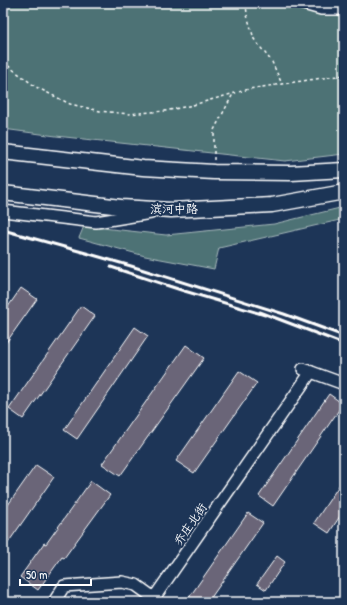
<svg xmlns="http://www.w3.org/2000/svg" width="347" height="605" font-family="'Patrick Hand','LXGW WenKai TC',sans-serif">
	<rect width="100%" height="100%" fill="#1d3557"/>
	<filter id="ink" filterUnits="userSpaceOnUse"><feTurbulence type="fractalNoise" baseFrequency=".025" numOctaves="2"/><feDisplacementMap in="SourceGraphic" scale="8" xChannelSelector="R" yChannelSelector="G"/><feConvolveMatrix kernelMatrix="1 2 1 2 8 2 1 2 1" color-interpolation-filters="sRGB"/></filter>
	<g filter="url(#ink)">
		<g fill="#4d7274" stroke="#a6b8ba">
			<path d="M3 3H344V154L285 161 56 136 3 129Z"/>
			<path d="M344 207V219L219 248 214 269 145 256 79 238 84 226 166 235 274 224Z"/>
		</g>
		<g fill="#6a6578" stroke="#fff">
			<path d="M21 288 37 299 3 347V314Z"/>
			<path d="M81 306 95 316 23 419 9 409Z"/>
			<path d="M135 327 148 336 77 439 64 430Z"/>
			<path d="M186 345 204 358 120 476 102 464Z"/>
			<path d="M239 371 257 383 194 473 176 461Z"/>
			<path d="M329 394 343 404 273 506 259 496Z"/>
			<path d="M36 465 54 477 3 550V512Z"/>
			<path d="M344 478V510L329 533 314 523Z"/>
			<path d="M91 481 110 495 64 558 62 557 38 590 20 577 44 543 46 544Z"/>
			<path d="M248 513 263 523 208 602H186Z"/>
			<path d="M277 556 285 562 266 590 257 584Z"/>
			<path d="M274 598 279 602H270Z"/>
		</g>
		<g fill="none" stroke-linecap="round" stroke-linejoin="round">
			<defs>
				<g id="minor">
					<path d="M300 3 321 9H344"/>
					<path d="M3 211 96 222 151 213"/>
					<path d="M303 369 344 384"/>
					<path d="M54 602 64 586 122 582 136 585 154 598 311 372"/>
				</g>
				<g id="major">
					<path d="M3 152 143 168 214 172 291 173 344 170"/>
					<path d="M3 193 121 207 171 210 272 205 344 192"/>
				</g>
			</defs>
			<use href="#minor" stroke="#fff" stroke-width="14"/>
			<use href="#major" stroke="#fff" stroke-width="17"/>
			<g stroke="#fff" stroke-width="1.5" stroke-dasharray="3 3" stroke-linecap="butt">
				<path d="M246 3 247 15 254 39 272 62 282 84"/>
				<path d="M3 62 36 87 70 104 100 111 129 114 165 111 193 105 249 89 302 81 344 75"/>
				<path d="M214 160V130L233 94"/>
			</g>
			<use href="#minor" stroke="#1d3557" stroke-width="11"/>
			<use href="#major" stroke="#1d3557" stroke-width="14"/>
			<g stroke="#fff" stroke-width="3">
				<path d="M3 230 86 253 131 266 284 314 344 336"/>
				<path d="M111 267 181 290 265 315"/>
				<path d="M260 312 344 344"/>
			</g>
		</g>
	</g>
	<g text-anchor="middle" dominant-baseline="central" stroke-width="4" stroke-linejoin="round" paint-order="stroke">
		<g font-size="12" fill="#fff" stroke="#1d3557">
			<text x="174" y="208">滨河中路</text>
			<text transform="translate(190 524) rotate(-55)">乔庄北街</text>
		</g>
	</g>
	<rect width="347" height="605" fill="none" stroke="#1d3557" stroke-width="16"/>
	<rect x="8" y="8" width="331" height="589" fill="none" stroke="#fff" stroke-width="1.5" filter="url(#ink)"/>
	<path d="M20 579v6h71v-6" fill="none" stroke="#ffffff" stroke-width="2"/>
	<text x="26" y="579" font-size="12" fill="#ffffff" stroke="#1d3557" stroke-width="3" paint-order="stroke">50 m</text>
</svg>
